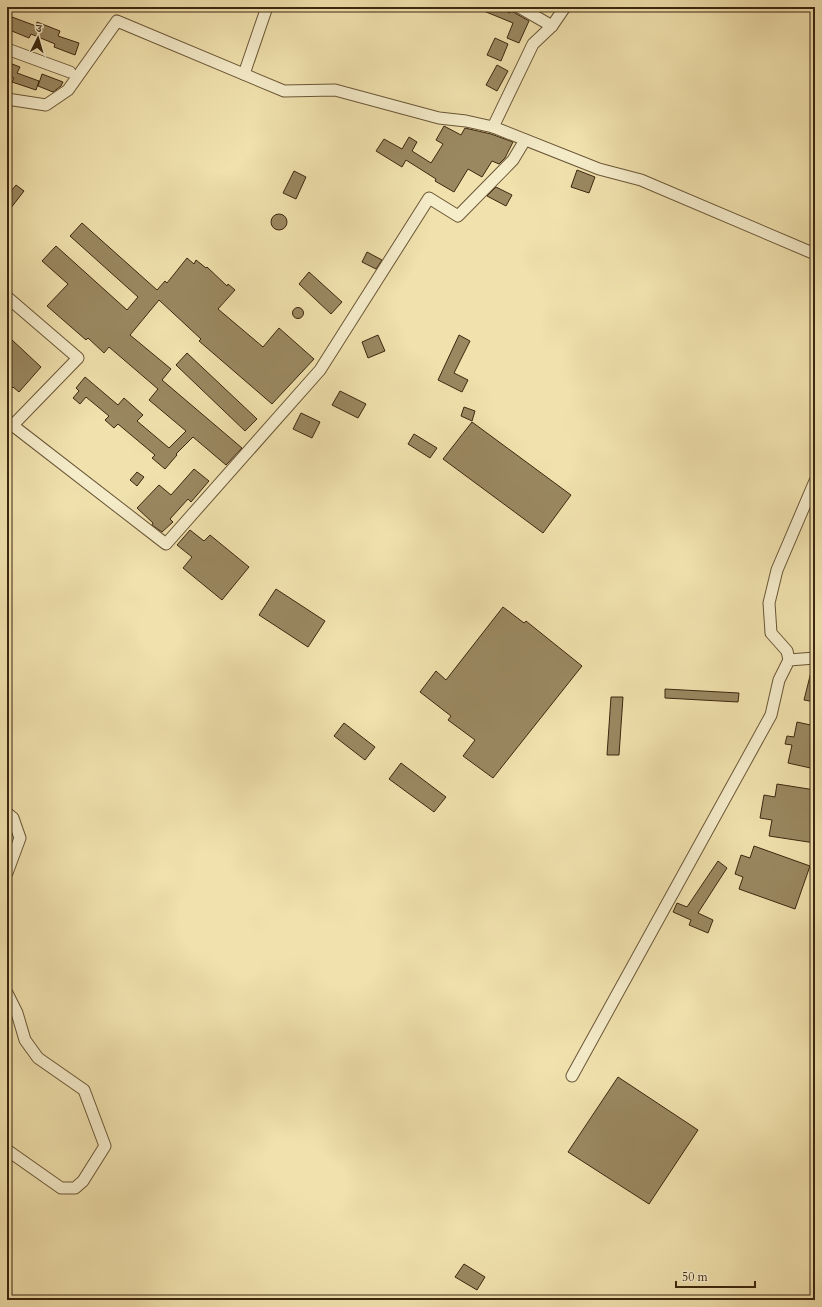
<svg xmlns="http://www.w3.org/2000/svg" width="822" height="1307" font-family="Cardo,'Noto Serif Devanagari',serif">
	<rect width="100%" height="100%" fill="#f0e1ad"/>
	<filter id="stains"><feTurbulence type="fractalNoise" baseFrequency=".005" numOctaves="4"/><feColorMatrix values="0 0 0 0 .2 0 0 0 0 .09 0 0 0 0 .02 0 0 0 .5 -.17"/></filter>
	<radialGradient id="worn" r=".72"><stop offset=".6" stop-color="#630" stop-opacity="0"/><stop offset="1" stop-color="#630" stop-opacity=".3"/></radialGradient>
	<g fill="#9a8861" stroke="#3d270f">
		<path d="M474 7H497L510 13 511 11 515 13 529 21 519 43 507 38 513 23Z"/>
		<path d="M12 17 36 26 37 22 60 31 58 36 79 43 75 55 54 47 55 44 31 34 29 38 7 29Z"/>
		<path d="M495 38 508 44 501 61 487 55Z"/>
		<path d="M7 62 20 67 17 73 39 81 36 90 12 82 14 78 7 76Z"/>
		<path d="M497 65 508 71 497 91 486 85Z"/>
		<path d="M42 74 63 82 61 86 53 92 38 86Z"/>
		<path d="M444 126 461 135 465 128 491 134 513 142 505 158 499 164 492 161 482 177 468 169 454 192 435 181 436 179 406 160 402 167 376 151 384 139 402 149 409 137 417 142 412 151 431 163 443 144 436 140Z"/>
		<path d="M577 170 595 177 589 193 571 187Z"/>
		<path d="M294 171 306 177 296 199 283 193Z"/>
		<path d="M16 185 24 191 7 213V196Z"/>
		<path d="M496 187 512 195 506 206 487 196Z"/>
		<circle cx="279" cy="222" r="8"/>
		<path d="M82 223 157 290 165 281 167 283 187 258 194 264 196 260 206 268 207 267 227 286 228 284 235 290 218 309 263 347 279 328 314 359 272 404 199 341 201 339 159 300 130 335 171 369 162 380 242 448 226 465 193 437 176 454 177 455 165 469 152 458 155 455 118 424 114 428 105 420 109 416 86 397 80 404 73 398 79 391 76 388 85 377 118 405 124 398 143 415 137 421 169 448 186 431 149 400 158 389 109 347 104 353 88 338 86 340 47 306 68 284 42 261 56 246 127 310 138 297 70 236Z"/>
		<path d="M367 252 382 260 376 269 362 262Z"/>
		<path d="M309 272 342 302 331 314 299 284Z"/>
		<circle cx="298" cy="313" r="5.5"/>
		<path d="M378 335 385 351 368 358 362 342Z"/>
		<path d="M459 335 470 341 454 373 468 380 462 392 438 380Z"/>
		<path d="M11 339 41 367 19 392 13 387 7 394V344Z"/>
		<path d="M187 353 257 419 245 431 176 365Z"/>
		<path d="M340 391 366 404 358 418 332 405Z"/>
		<path d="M464 407 475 411 472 421 461 416Z"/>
		<path d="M301 413 320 422 312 438 293 429Z"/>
		<path d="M472 422 571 495 543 533 443 459Z"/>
		<path d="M414 434 437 448 430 458 408 444Z"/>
		<path d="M194 469 209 481 191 502 188 499 170 519 173 522 162 532 152 525 153 523 137 508 159 485 171 495Z"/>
		<path d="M137 472 144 477 137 486 130 480Z"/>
		<path d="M190 530 204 541 210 535 249 567 222 600 183 568 192 557 177 545Z"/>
		<path d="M276 589 325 621 308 647 259 615Z"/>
		<path d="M503 607 524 623 526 621 582 666 493 778 463 756 475 740 448 720 451 716 420 692 436 671 446 680Z"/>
		<path d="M812 668H815V702L804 700Z"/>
		<path d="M665 689 739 693 738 702 665 698Z"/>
		<path d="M611 697H623L619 755H607Z"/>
		<path d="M797 722 815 726V769L788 763 792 745 785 744 787 736 794 737Z"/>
		<path d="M344 723 375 747 365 760 334 736Z"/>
		<path d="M401 763 446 797 434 812 389 779Z"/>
		<path d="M777 784 815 790V843L769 836 772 820 760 818 764 795 775 797Z"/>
		<path d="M754 846 810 866 795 909 739 889 743 877 735 874 741 855 750 858Z"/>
		<path d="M718 861 727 868 698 913 713 920 708 933 689 925 691 920 673 912 677 903 687 907Z"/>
		<path d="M618 1077 698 1130 649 1204 568 1152Z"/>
		<path d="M464 1264 485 1277 477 1290 455 1277Z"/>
	</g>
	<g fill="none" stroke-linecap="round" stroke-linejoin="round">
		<defs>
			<g id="minor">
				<path d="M519 7 552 26"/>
				<path d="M7 49 70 72"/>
				<path d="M244 74 267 7"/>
				<path d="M7 99 46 105 68 90 117 21 284 91 335 90 439 118 466 121 493 127 599 169 641 180 815 254"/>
				<path d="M493 127 533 44 552 26 565 7"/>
				<path d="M7 297 78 358 12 426"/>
				<path d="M7 421 166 544 320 370 429 198 458 216 513 160 525 140"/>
				<path d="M789 660 787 651 771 633 769 603 777 570 815 481"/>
				<path d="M7 813 13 818 20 838 7 873"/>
				<path d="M7 993 17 1013 25 1040 38 1058 84 1090 105 1146 83 1181 75 1188H61L7 1150"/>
				<path d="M572 1076 771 715 779 680 789 660 815 658"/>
			</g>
		</defs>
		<use href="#minor" stroke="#6a5636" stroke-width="13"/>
		<use href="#minor" stroke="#f5ecca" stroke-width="11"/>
	</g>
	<rect width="822" height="1307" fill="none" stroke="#f0e1ad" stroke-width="24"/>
	<rect x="8" y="8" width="806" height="1291" fill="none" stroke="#3d270f" stroke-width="2"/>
	<rect x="12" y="12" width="798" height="1283" fill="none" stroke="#3d270f"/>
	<g transform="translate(38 38) rotate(5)" stroke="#f5ecca" stroke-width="3" paint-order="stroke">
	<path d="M0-3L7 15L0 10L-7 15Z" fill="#3d270f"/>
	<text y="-6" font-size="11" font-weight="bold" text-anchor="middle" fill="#3d270f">उ</text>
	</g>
	<path d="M676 1281v6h79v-6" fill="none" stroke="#3d270f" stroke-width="2"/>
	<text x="682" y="1281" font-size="12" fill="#3d270f" stroke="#f5ecca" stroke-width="3" paint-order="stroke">50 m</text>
	<rect width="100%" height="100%" filter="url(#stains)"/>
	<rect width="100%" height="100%" fill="url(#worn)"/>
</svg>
